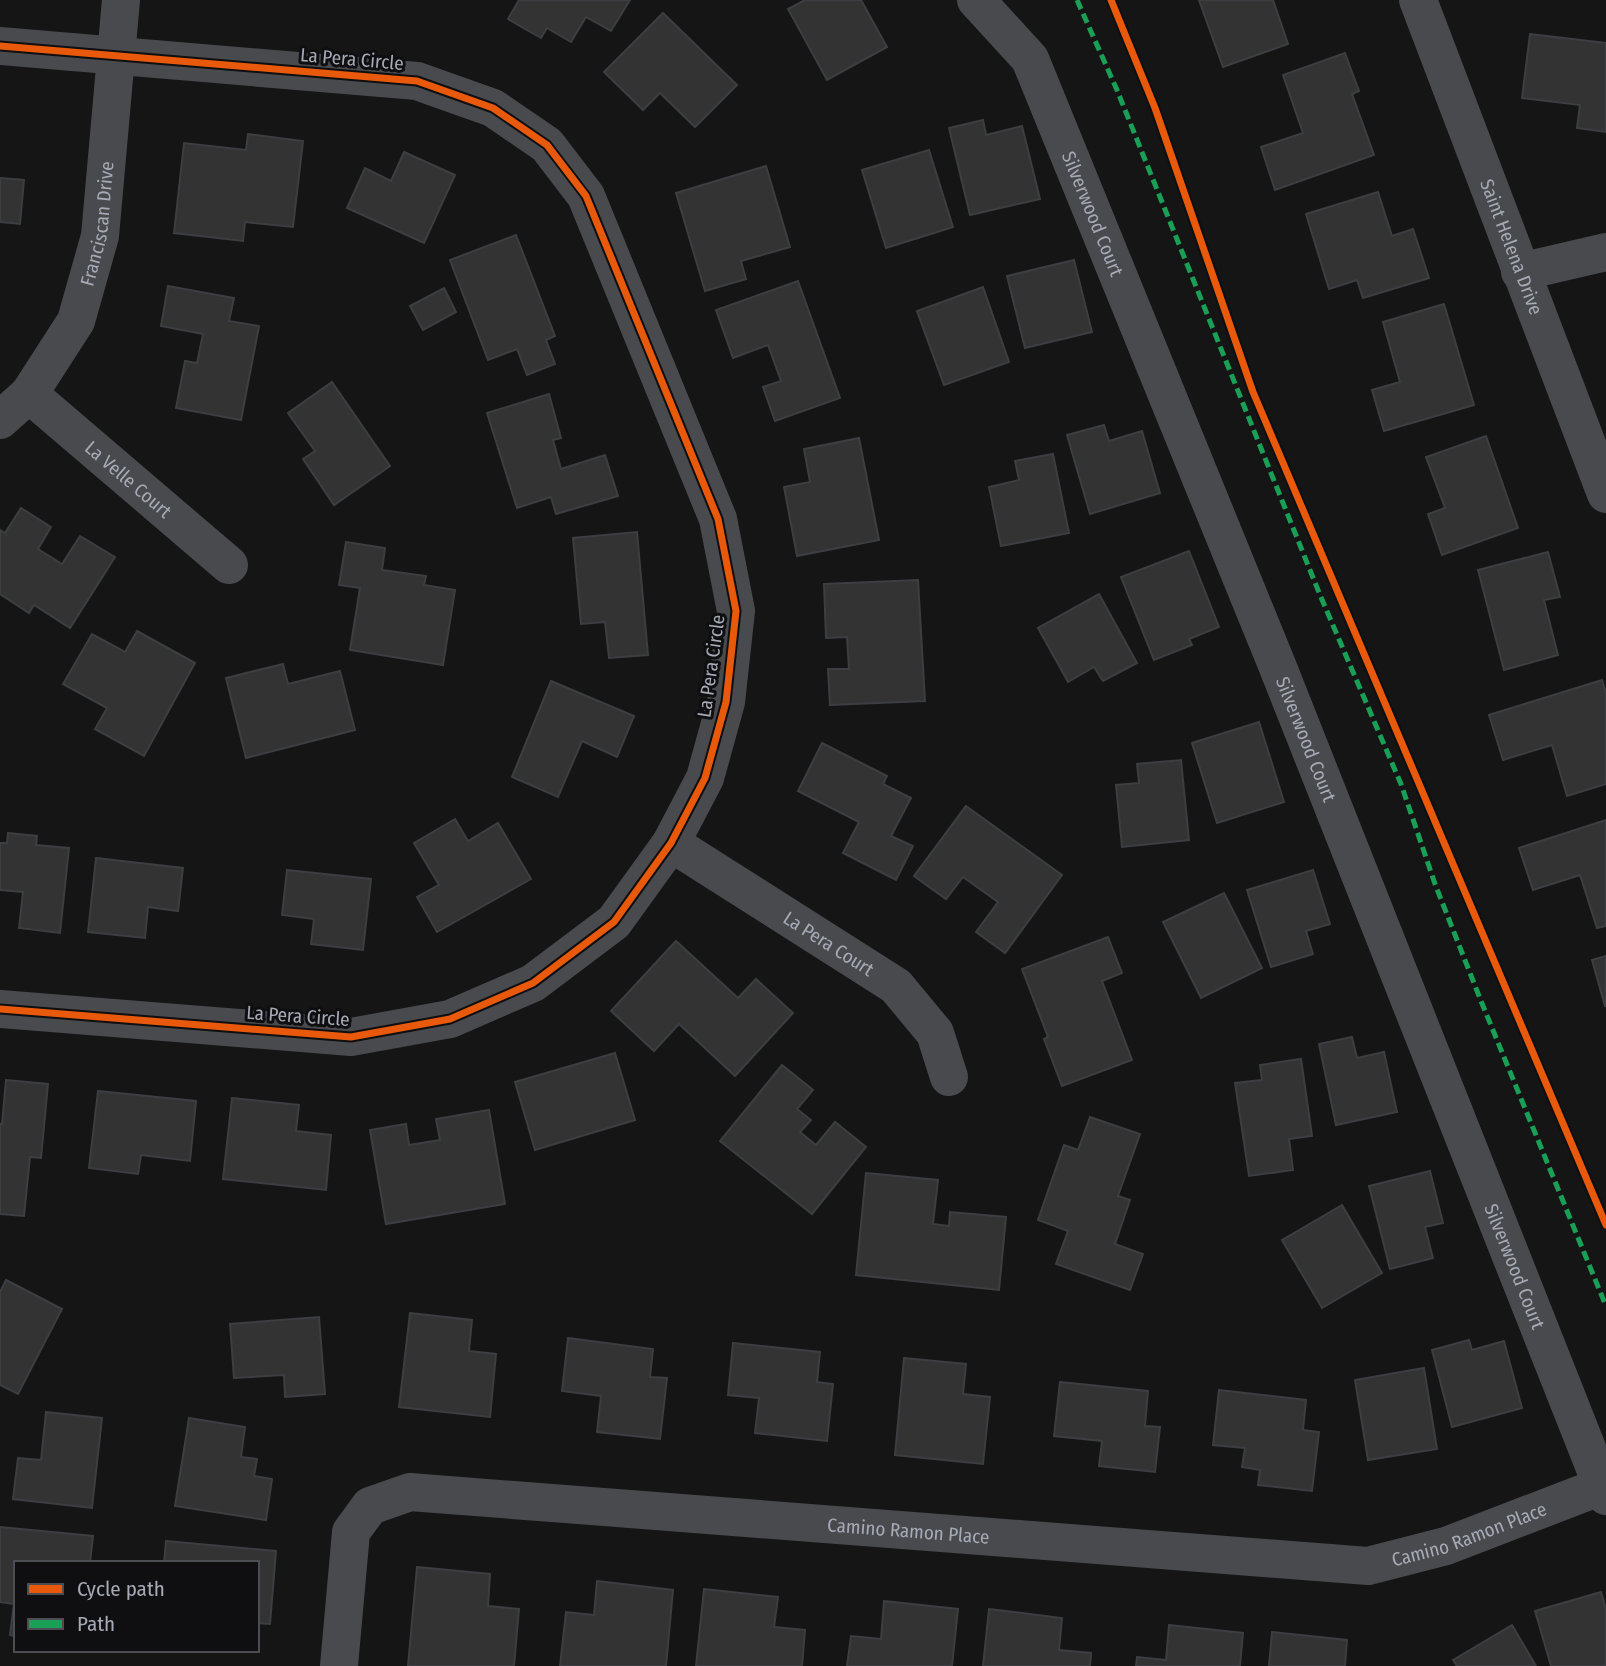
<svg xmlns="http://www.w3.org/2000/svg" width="1606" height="1666" font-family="'Fira Sans Condensed',sans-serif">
	<rect width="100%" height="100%" fill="#151515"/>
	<g fill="#333334" stroke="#3d3e41" stroke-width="2">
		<path d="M519 0H630L611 31 586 17 571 42 547 28 541 38 508 19Z"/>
		<path d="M805 0H861L887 47 827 80 788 9Z"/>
		<path d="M1199 0H1273L1288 44 1223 67Z"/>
		<path d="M663 13 737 85 695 127 660 93 643 110 604 72Z"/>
		<path d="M1530 34 1606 43V132L1577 128 1580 105 1522 98Z"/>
		<path d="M1345 53 1359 91 1352 94 1374 155 1275 190 1261 147 1303 133 1283 75Z"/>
		<path d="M983 120 986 135 1022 126 1040 199 970 215 949 128Z"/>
		<path d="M248 134 303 141 293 227 245 222 243 241 174 233 184 143 246 150Z"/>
		<path d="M929 150 953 227 886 248 862 170Z"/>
		<path d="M404 152 455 175 424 243 347 208 365 168 391 181Z"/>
		<path d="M766 166 790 247 741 261 746 279 705 291 676 193Z"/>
		<path d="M0 178 24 180 20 224 0 222Z"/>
		<path d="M1378 192 1392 236 1413 229 1429 278 1363 298 1357 280 1329 289 1306 214Z"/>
		<path d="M516 235 555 336 546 340 555 364 527 375 517 349 488 360 450 260Z"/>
		<path d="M1074 260 1092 332 1025 348 1007 276Z"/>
		<path d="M798 281 840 398 775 421 763 387 781 381 768 345 733 358 716 310Z"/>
		<path d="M168 286 234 298 229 321 259 326 241 420 176 408 185 361 197 363 203 334 161 326Z"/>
		<path d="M983 287 1009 362 944 385 917 311Z"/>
		<path d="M444 288 456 312 423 330 410 306Z"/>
		<path d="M1444 304 1474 405 1384 431 1372 390 1400 382 1383 322Z"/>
		<path d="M332 382 390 466 334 505 303 459 315 451 288 413Z"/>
		<path d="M549 394 561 438 553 440 561 469 605 455 618 496 556 514 551 497 517 508 487 413Z"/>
		<path d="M1104 425 1109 441 1142 431 1160 493 1090 514 1067 435Z"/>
		<path d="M1486 436 1518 528 1442 555 1428 514 1445 508 1426 457Z"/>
		<path d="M859 438 879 540 797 556 784 487 810 482 804 449Z"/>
		<path d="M1053 454 1069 533 1001 546 989 487 1019 480 1015 461Z"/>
		<path d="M21 508 51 527 38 549 62 564 80 536 115 557 70 628 34 605 29 613 0 594V530L5 533Z"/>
		<path d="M637 532 648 655 609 658 605 622 581 624 573 538Z"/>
		<path d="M346 542 385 548 382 570 426 576 424 585 455 590 443 665 350 650 360 588 339 585Z"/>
		<path d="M1189 551 1219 627 1189 639 1192 645 1154 660 1121 577Z"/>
		<path d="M1548 552 1560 597 1544 600 1558 655 1504 670 1478 570Z"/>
		<path d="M918 580 925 701 830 705 828 669H849L847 637 826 638 824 584Z"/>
		<path d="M1099 594 1137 663 1103 681 1094 667 1068 682 1038 628Z"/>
		<path d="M137 631 195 663 144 756 95 729 107 708 63 684 92 634 125 652Z"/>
		<path d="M283 664 288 684 340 671 355 730 246 758 226 678Z"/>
		<path d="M1602 680 1606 693V784L1567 796 1552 745 1503 760 1489 715Z"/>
		<path d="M551 681 634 716 617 757 582 741 558 797 512 777Z"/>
		<path d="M1259 722 1284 802 1217 823 1192 743Z"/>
		<path d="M822 743 887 776 883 784 911 798 891 836 913 846 896 880 843 853 859 822 798 791Z"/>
		<path d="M1181 760 1189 840 1122 847 1116 785 1139 783 1137 764Z"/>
		<path d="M966 806 1062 875 1005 953 976 932 998 902 963 877 946 899 914 876Z"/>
		<path d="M455 819 468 841 498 823 531 879 437 932 417 897 439 885 414 843Z"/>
		<path d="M1606 820V926L1597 928 1580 875 1533 890 1519 848Z"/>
		<path d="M8 833 37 836 36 845 69 848 60 933 19 928 23 892 0 890V843H7Z"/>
		<path d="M96 858 183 868 178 911 148 907 145 938 88 932Z"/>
		<path d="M287 870 371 879 363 950 311 944 314 919 282 915Z"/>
		<path d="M1313 870 1330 924 1306 931 1313 954 1271 967 1247 890Z"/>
		<path d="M1224 893 1262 968 1201 998 1163 922Z"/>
		<path d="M1108 937 1122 973 1102 981 1132 1060 1062 1086 1044 1039 1048 1037 1022 969Z"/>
		<path d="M676 941 738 998 756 979 793 1013 735 1076 679 1024 654 1051 611 1011Z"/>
		<path d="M1606 956V1006H1605L1592 960Z"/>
		<path d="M1352 1037 1357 1058 1384 1052 1397 1112 1336 1125 1319 1044Z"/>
		<path d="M615 1053 635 1120 535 1150 515 1082Z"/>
		<path d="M1301 1059 1312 1136 1289 1139 1293 1170 1249 1176 1235 1083 1262 1080 1260 1065Z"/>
		<path d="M782 1065 813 1090 797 1109 811 1120 800 1132 816 1145 835 1122 866 1147 812 1214 720 1141Z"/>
		<path d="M6 1080 48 1084 41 1158 30 1157 24 1216 0 1214V1124H2Z"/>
		<path d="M98 1091 196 1101 190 1161 141 1155 138 1174 89 1168Z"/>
		<path d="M232 1098 299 1105 296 1131 331 1135 326 1190 223 1179Z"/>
		<path d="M489 1110 505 1204 386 1224 370 1130 406 1124 409 1145 440 1140 436 1119Z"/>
		<path d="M1090 1117 1140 1134 1118 1196 1130 1200 1115 1244 1143 1254 1130 1290 1056 1264 1068 1231 1038 1220 1064 1145 1078 1150Z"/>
		<path d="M1430 1171 1443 1223 1425 1227 1433 1258 1390 1269 1369 1186Z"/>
		<path d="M866 1173 938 1180 933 1224 949 1226 950 1212 1006 1217 999 1290 856 1275Z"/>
		<path d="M1342 1205 1382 1273 1322 1308 1282 1240Z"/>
		<path d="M6 1280 62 1309 18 1394 0 1385V1292Z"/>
		<path d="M410 1313 472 1320 469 1351 496 1354 490 1417 399 1407Z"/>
		<path d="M319 1317 325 1394 285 1397 284 1375 234 1378 230 1324Z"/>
		<path d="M568 1338 653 1349 650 1377 667 1378 660 1439 597 1432 601 1396 562 1391Z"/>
		<path d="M1469 1340 1472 1350 1504 1341 1522 1408 1452 1427 1432 1350Z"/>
		<path d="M733 1343 820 1352 817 1382 833 1384 827 1441 755 1433 759 1398 728 1395Z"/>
		<path d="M904 1358 966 1364 963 1394 990 1397 983 1464 895 1455Z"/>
		<path d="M1424 1368 1437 1449 1368 1460 1355 1380Z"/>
		<path d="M1060 1382 1148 1391 1145 1426 1160 1427 1155 1472 1099 1466 1102 1441 1054 1436Z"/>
		<path d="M1219 1390 1306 1400 1303 1430 1319 1432 1312 1491 1258 1485 1260 1470 1242 1467 1245 1448 1213 1445Z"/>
		<path d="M46 1412 102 1418 92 1508 13 1499 18 1458 41 1460Z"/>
		<path d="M189 1418 245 1427 241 1457 257 1459 254 1476 272 1479 266 1520 175 1506Z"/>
		<path d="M0 1527 93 1536 90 1563H16V1636L10 1635 14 1604 0 1602Z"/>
		<path d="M166 1541 276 1551 270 1624 257 1623V1563H164Z"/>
		<path d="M417 1567 490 1574 488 1606 519 1609 514 1666H408Z"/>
		<path d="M597 1581 673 1590 666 1666H560L566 1612 594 1615Z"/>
		<path d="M704 1589 778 1597 774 1627 805 1630 802 1666H696Z"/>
		<path d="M1601 1592 1606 1609V1666H1551L1535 1611Z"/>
		<path d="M884 1601 958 1609 952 1666H847L851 1636 881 1639Z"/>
		<path d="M989 1609 1062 1618 1059 1650 1091 1653 1090 1666H983Z"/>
		<path d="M1169 1625 1243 1633 1240 1666H1136L1137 1657 1166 1660Z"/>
		<path d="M1512 1625 1536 1666H1457L1453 1660Z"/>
		<path d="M1272 1632 1347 1640 1345 1666H1269Z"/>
	</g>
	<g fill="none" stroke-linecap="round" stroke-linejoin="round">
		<g stroke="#494a4e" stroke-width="38">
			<path id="s1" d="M976 0 1030 59 1277 665 1606 1496"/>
			<path id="s2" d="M1418 0 1606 494"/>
			<path d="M0 46 417 81 493 108 547 145 586 196 718 519 736 611 726 702 705 778 671 843 614 922 533 983 450 1019 351 1037 0 1009"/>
			<path d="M1520 272 1606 252"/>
			<path id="s3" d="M29 394 229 565"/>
			<path id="s4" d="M0 420 29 394 76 321 100 236 121 0"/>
			<path id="s5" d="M671 843 896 986 935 1033 949 1077"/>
			<path id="s6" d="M339 1666 351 1532 370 1506 410 1492 1368 1566 1446 1546 1602 1486"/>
		</g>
		<path stroke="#1a9f57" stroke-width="5" stroke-dasharray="10 5" stroke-linecap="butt" d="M1077 0 1117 90 1320 595 1401 784 1435 884 1481 1001 1606 1306"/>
		<defs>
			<g id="cycleway">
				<path d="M1111 0 1155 108 1253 392 1606 1225"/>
				<path d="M0 46 417 81 493 108 547 145 586 196 718 519 736 611 726 702 705 778 671 843 614 922 533 983 450 1019 351 1037 0 1009"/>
			</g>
		</defs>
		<use href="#cycleway" stroke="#0f0f11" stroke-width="11"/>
		<use href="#cycleway" stroke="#e8590c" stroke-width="7"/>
	</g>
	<g text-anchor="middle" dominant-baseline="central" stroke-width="6" stroke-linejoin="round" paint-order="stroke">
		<g font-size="19" fill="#a6aab6" stroke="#0f0f11">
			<text transform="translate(352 59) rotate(5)">La Pera Circle</text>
			<text stroke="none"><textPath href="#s1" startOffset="247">Silverwood Court</textPath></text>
			<text stroke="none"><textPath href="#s4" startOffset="226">Franciscan Drive</textPath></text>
			<text stroke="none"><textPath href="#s2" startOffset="264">Saint Helena Drive</textPath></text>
			<text stroke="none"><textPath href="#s3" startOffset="131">La Velle Court</textPath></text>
			<text transform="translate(711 666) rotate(-82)">La Pera Circle</text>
			<text stroke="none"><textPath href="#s1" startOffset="814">Silverwood Court</textPath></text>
			<text stroke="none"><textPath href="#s5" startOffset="187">La Pera Court</textPath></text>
			<text transform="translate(298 1016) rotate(4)">La Pera Circle</text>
			<text stroke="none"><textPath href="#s1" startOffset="1381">Silverwood Court</textPath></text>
			<text stroke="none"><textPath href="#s6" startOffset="709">Camino Ramon Place</textPath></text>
			<text stroke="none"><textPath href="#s6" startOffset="1276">Camino Ramon Place</textPath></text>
		</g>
	</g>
	<rect x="14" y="1561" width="245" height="91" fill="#0f0f11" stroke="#4b4d53" stroke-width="2"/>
	<rect x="28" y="1584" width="35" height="10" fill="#e8590c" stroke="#4b4d53" stroke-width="2"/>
	<text x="77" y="1596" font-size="21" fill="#a6aab6">Cycle path</text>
	<rect x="28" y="1619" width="35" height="10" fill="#1a9f57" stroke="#4b4d53" stroke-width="2"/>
	<text x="77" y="1631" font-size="21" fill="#a6aab6">Path</text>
</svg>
